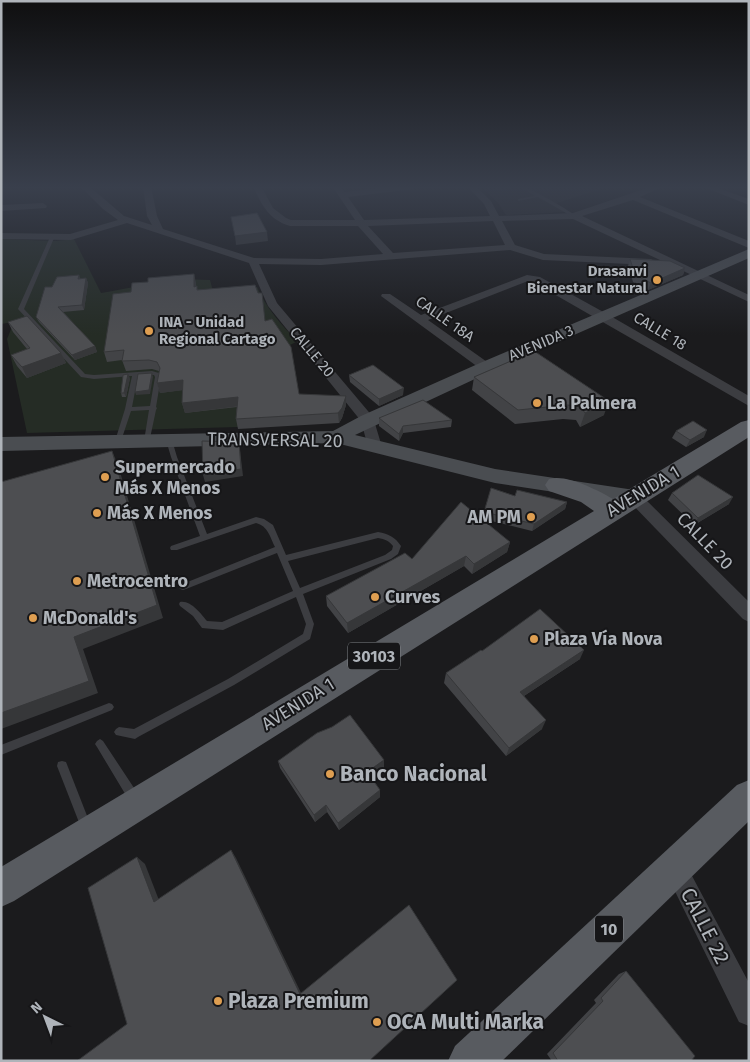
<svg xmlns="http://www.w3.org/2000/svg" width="750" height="1062" font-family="'Fira Sans',sans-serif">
	<rect width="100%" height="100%" fill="#1b1b1d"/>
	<path fill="#272729" d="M481 186H611L557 203 564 212 506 215 498 203Z"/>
	<path fill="#252c25" d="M1 239 56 241 74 239 101 293C136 287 174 277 210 280L214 295 257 287C267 309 281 325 298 341L290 345 301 404 238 427 27 433 7 339 14 322 1 324Z"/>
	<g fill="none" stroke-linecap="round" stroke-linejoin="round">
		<g fill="#3c3d41" fill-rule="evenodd">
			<path d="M506 186H512L497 190 495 189Z"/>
			<path d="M519 186C528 186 567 209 576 216L573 217 538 197 518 201V199L535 196Z"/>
			<path d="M50 237 54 238 24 309 85 374 94 375 152 371 159 373 161 377 156 407 157 408 156 410 149 443H145L144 441 149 410 131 411 121 441 118 443 115 441 125 409 132 376 94 379 81 377 18 309ZM152 375H154L155 377 150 406 132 407 138 376Z"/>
			<path d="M167 438H171L172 440 177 457 207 534 256 517 264 519 273 525 286 555 378 532C389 534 395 537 401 546L398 554 391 559 303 594 314 624 310 639 234 685 138 737 135 739 116 735 114 732 116 729 119 727 134 729 228 679 303 634 306 624 296 597 223 630 202 628 193 616 180 606 179 604 180 602C191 600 201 614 207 621L222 622 293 591 277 553 186 589 183 590 180 589 179 587 180 585 275 547C270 537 268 526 256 523L177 550H171L170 548 171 546 200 536 171 457 166 440ZM378 538C385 539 389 541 393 546L392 550 385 555 300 588 288 561Z"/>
			<path d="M109 703 112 704 114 707 112 710 1 755V745Z"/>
			<path d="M100 739 103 741 138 794 139 798 138 802 134 803 130 802 97 747 95 744 97 741Z"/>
			<path d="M62 761 66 762 91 826 90 830 86 831 82 830 57 766 58 762Z"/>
		</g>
		<g fill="#3c3d41" fill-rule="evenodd">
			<path d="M80 186H89L124 216 152 225 147 216 143 186H151L157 216 163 229 254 258 321 259 383 254 358 226H290C269 220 261 204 253 186H261L273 208 286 218 291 220H355L332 186H340L344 192 395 186H418L414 189 348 197 364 220 490 216 484 204 467 186H476L491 201 499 216 573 213 653 186H664L640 197 749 241V248L633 200 582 216 749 295V302L573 219 502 221 515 245 544 254 651 259 656 262 651 265 543 260 510 250 321 265 259 264 277 303 373 417 382 447 380 450H370L368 447 361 421 268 306 249 263 127 223 71 240 1 239V233L70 234 118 220 103 209ZM493 221 505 245 393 253 368 226Z"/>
			<path d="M701 186H712L749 199V205Z"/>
			<path d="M43 203 47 206 46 208 1 211V205Z"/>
			<path d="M527 275 540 277 607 314 749 396V406L533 282 528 281 428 320 490 364 492 367 486 371 482 370 381 296 382 294H390L421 315Z"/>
			<path d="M633 490 638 492 749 602V622L743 619 628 500 625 496 628 492Z"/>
			<path d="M675 855 683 859 749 983V1026L739 1022 667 875 663 867 667 859Z"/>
		</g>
		<path fill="#4a4d51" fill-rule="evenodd" d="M749 249V258L492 371 355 435 495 469 641 491 644 496 641 501 633 504 495 483 336 443 1 451V437L333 431 361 416 480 363Z"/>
		<g fill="#585b60" fill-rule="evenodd">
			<path d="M749 420V437L14 901 1 907V867L594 511 581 502 549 491 545 485 549 479C567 474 597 490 613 499L741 422Z"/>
			<path d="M749 780V821L502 1061H448L455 1046 737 785Z"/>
		</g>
	</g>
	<g fill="#424346">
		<path d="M630 259 685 268 683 275 648 290 633 282 628 266Z"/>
		<path d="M194 274 196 287 198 290 265 321 299 394 346 405 342 418 339 423 238 429 236 419 237 407 185 413 182 403V390L160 393 157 383 159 371 152 369 126 371 122 360 107 362 104 352 131 292 148 282Z"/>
		<path d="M79 275 80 279 86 278 88 283 84 310 63 312 95 346 97 352 75 360 39 322 36 317 52 287Z"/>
		<path d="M8 322 61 353 66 363 27 378 17 366 11 355 27 349 13 332Z"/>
		<path d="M534 351 604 415 580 427 576 420 563 419 515 424 472 390 474 377Z"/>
		<path d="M349 375 403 395 379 406 350 382Z"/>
		<path d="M130 378 126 397H122L121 393Z"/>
		<path d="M379 418 452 420 451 427 403 433 399 441 379 426Z"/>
		<path d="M676 431 704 437 686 447 672 438Z"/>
		<path d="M672 493 729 504 694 525 668 500Z"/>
		<path d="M515 496 567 502 565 509 532 531 483 519 484 512Z"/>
		<path d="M510 542 507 552 472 574 464 566 348 633 327 606 326 596 412 559Z"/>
		<path d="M482 651 580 659 524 696 542 729 506 756 444 683 446 673Z"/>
		<path d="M278 761 384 768 371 777 380 790V797L339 830 327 812 315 822 280 768Z"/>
		<path d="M626 971 691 1061H552L547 1054 596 1003 594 1000 619 974Z"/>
	</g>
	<g fill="#363739">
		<path d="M267 232 268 241 236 245 235 236Z"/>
		<path d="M685 268 683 275 648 290 651 283Z"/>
		<path d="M194 274 196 283V296L194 287Z"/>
		<path d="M86 278 88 283 84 310 82 305Z"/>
		<path d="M95 346 97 352 75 360 72 355Z"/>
		<path d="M61 353 66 363 27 378 22 367Z"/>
		<path d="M152 373 153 377 150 394 136 395 135 392Z"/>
		<path d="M128 374 130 378 126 397 124 393Z"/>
		<path d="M183 380 185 390 160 393 157 383Z"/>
		<path d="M404 388 403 395 379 406V399Z"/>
		<path d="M346 396V405L342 418 339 423 338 413Z"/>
		<path d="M238 397 240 406 185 413 182 403Z"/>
		<path d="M609 401 604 415 580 427 585 413Z"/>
		<path d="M403 426V433L399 441V434Z"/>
		<path d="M707 430 704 437 686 447 690 440Z"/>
		<path d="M239 442 240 450 243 476 205 482 203 475Z"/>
		<path d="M112 451 118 465 163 618 83 649 98 693 1 729V713L74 637Z"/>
		<path d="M733 497 729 504 694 525 698 518Z"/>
		<path d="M567 502 565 509 532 531 534 524Z"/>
		<path d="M510 542 507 552 472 574 474 564Z"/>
		<path d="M466 556 464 566 348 633 347 623Z"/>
		<path d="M584 650 580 659 516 701 520 692Z"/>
		<path d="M546 720 542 729 506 756 509 748Z"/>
		<path d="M384 760V768L367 780V772Z"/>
		<path d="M380 790V797L339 830 338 823Z"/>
		<path d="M326 805 327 812 315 822 314 815Z"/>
		<path d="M231 850 236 858 303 997 300 994Z"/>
		<path d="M137 857 145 864 162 908 154 902Z"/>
	</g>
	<g fill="#4d4e51" stroke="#363739">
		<path d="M257 213 267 232 235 236 231 217Z"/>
		<path d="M630 259 670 261 685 268 651 283 635 275Z"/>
		<path d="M194 274V287L197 286V290L255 285 258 293H262L265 321 272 319 291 347 299 394 346 396 342 408 338 413 236 419 238 397 182 403 183 380 157 383 160 368 157 362 149 360 122 361 124 350 104 352 113 294 131 292 132 283 148 282V278Z"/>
		<path d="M79 275 78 279 86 278 82 305 58 307 95 346 72 355 36 317 45 287H52L57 277Z"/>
		<path d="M27 316 61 353 22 367 11 355 30 348 8 322Z"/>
		<path d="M534 351 609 401 585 413 580 406 567 405 518 410 474 377Z"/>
		<path d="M373 365 404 388 379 399 349 375Z"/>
		<path d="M152 373 149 390 135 392 138 374Z"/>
		<path d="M128 374 124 393H121L123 375Z"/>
		<path d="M423 400 452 420 403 426 399 434 379 418Z"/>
		<path d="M693 421 707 430 690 440 676 431Z"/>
		<path d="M202 441 239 442 241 469 203 475Z"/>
		<path d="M112 451 157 605 74 637 89 681 1 713V482Z"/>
		<path d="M698 475 733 497 698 518 672 493Z"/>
		<path d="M491 488 515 496 517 490 567 502 534 524 484 512Z"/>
		<path d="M461 502 510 542 474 564 466 556 347 623 326 596 405 553 412 559Z"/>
		<path d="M540 609 584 650 520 692 546 720 509 748 446 673 481 650 482 651Z"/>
		<path d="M350 715 384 760 367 772 380 790 338 823 326 805 314 815 278 761 317 733 332 727Z"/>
		<path d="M231 850 300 994 409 905 457 980 369 1061H77L127 1024 88 888 137 857 154 902Z"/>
		<path d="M626 971 695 1056 691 1061H558L553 1053 603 1001 601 998Z"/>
	</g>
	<linearGradient id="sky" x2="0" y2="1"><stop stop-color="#0f0f10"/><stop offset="0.56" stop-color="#393f4c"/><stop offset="1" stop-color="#393f4c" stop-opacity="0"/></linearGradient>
	<rect width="750" height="335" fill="url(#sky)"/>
	<g fill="#de9e51" stroke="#161618" stroke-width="2">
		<circle cx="657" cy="280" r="5"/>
		<circle cx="149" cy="331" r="5"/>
		<circle cx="537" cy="403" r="5"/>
		<circle cx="105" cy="477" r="5"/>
		<circle cx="97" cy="513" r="5"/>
		<circle cx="531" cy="517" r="5"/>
		<circle cx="77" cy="581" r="5"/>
		<circle cx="375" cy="597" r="5"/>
		<circle cx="33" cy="618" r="5"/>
		<circle cx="534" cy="639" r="5"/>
		<circle cx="330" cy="774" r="5"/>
		<circle cx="218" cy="1001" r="5"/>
		<circle cx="377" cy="1022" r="5"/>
	</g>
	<g text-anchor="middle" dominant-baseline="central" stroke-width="4" stroke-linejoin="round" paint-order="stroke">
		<g font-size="15" font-weight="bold" fill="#afb4ba" stroke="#161618" text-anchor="end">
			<text x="647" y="271">Drasanvi<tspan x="647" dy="17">Bienestar Natural</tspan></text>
			<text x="159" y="322" text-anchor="start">INA - Unidad<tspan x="159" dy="17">Regional Cartago</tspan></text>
		</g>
		<g font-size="15" fill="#afb4ba" stroke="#161618">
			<text transform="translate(445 319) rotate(35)">CALLE 18A</text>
			<text transform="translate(660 331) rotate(31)">CALLE 18</text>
			<text transform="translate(541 343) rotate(-23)">AVENIDA 3</text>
			<text transform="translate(312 352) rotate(50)">CALLE 20</text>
		</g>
		<g fill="#161618" stroke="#818589" stroke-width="1">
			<rect x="348" y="642.5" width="52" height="27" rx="4"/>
			<rect x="595" y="915.5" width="28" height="27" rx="4"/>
		</g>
		<g font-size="16" font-weight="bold" fill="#afb4ba">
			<text x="374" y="656">30103</text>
			<text x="609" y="929">10</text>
		</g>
		<g font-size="18" font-weight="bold" fill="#afb4ba" stroke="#161618" text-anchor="start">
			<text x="547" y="403">La Palmera</text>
			<text x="115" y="467">Supermercado<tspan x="115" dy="21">Más X Menos</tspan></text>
			<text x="107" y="513">Más X Menos</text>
			<text x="521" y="517" text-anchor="end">AM PM</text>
			<text x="87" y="581">Metrocentro</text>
			<text x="385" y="597">Curves</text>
			<text x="43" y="618">McDonald's</text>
			<text x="544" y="639">Plaza Vía Nova</text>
		</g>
		<g font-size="18" fill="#afb4ba" stroke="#161618">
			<text transform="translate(275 440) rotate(1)">TRANSVERSAL 20</text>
			<text transform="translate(643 491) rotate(-31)">AVENIDA 1</text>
			<text transform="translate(705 541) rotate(46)">CALLE 20</text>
			<text transform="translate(298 704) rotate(-32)">AVENIDA 1</text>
		</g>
		<g font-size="21" font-weight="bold" fill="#afb4ba" stroke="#161618" text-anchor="start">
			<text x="340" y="774">Banco Nacional</text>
			<text x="228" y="1001">Plaza Premium</text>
			<text x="387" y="1022">OCA Multi Marka</text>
		</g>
		<g font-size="21" fill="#afb4ba" stroke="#161618">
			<text transform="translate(705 926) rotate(63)">CALLE 22</text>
		</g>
	</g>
	<rect width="750" height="1062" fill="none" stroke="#afb4ba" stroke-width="5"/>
	<g transform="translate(45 1017) rotate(318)" stroke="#161618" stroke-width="4" paint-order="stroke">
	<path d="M0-4L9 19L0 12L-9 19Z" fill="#afb4ba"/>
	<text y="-8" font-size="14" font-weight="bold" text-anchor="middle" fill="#afb4ba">N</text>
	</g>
</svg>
